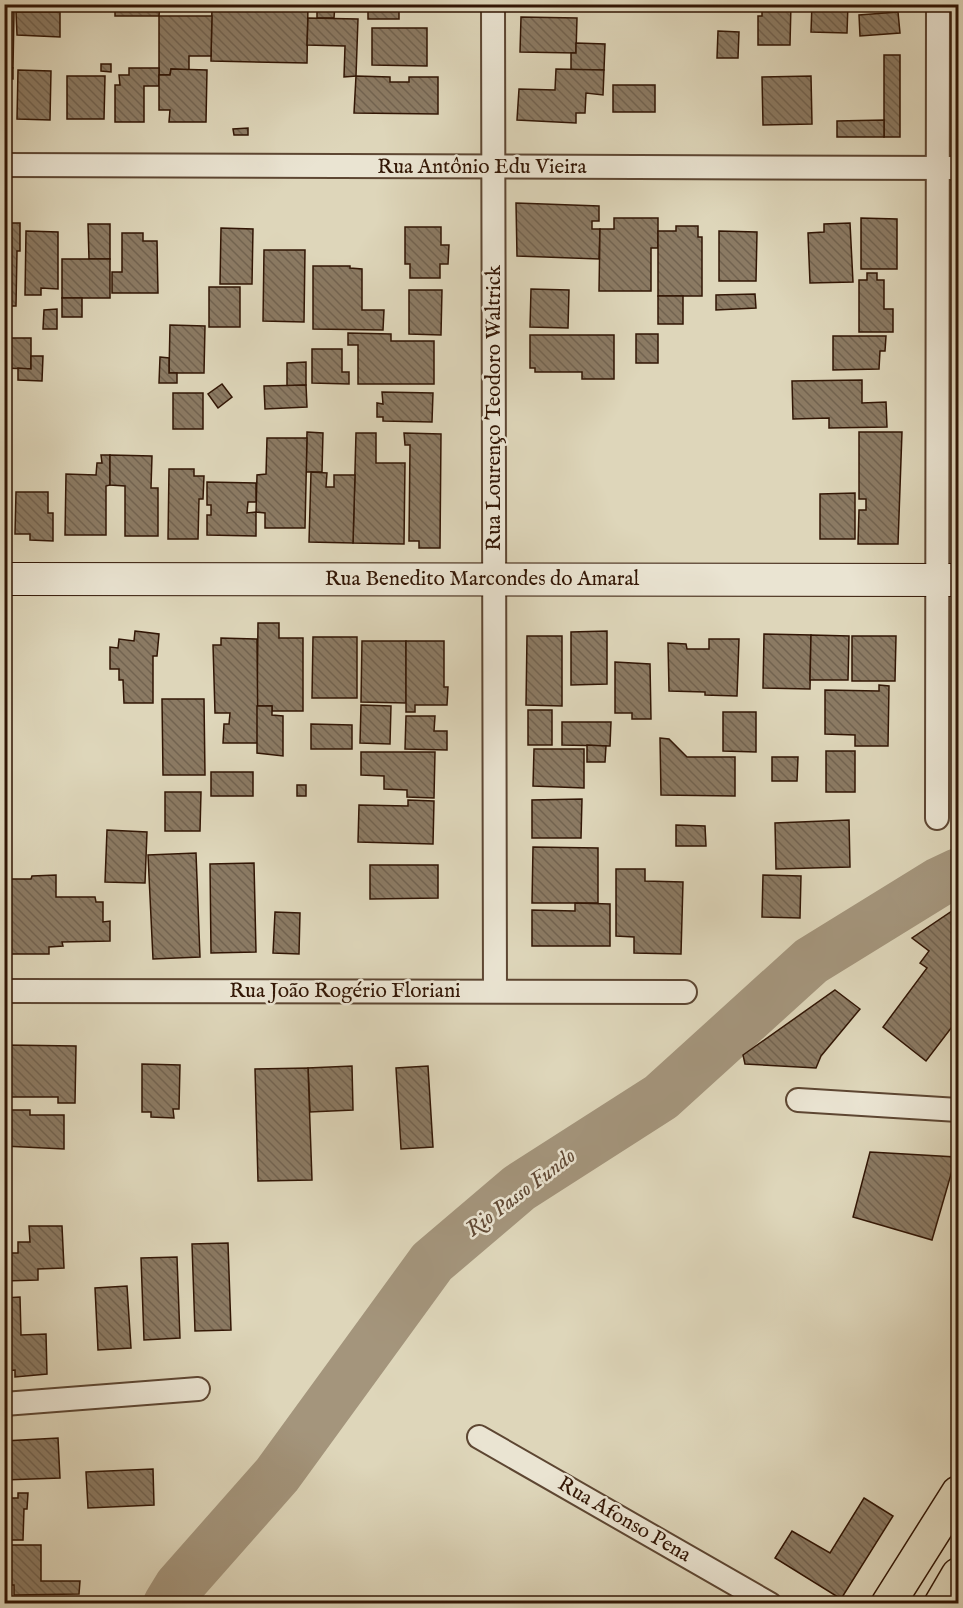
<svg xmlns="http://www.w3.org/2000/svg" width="963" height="1608" font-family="'IM FELL English',serif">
	<defs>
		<pattern id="building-back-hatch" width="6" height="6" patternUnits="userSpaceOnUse" patternTransform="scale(1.5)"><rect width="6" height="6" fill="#8b7a63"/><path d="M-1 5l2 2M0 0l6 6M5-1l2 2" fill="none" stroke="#726350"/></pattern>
	</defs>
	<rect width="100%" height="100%" fill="#ded6ba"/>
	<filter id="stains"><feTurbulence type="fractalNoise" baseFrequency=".00333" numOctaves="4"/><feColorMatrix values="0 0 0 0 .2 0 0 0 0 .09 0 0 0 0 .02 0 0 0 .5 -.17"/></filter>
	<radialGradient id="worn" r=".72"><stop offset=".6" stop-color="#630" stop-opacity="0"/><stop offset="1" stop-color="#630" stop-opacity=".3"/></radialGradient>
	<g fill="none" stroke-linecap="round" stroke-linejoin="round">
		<path stroke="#a4957c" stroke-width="50" d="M168 1604 179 1586 277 1475 432 1262 519 1188 661 1097 811 961 939 882 958 873"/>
	</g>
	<g fill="url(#building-back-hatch)" stroke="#321605" stroke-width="1.5">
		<path d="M4 4H56V8L4 7Z"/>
		<path d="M115 4H160L159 16H115Z"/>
		<path d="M212 4H308L307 63 211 61Z"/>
		<path d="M317 4H335L334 18H317Z"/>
		<path d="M368 4H433V6L399 5V19H368Z"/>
		<path d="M523 4H603V11L523 10Z"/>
		<rect x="747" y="4" width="15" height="4"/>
		<path d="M762 4H791L790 45H758V16H762Z"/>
		<path d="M812 4H848L847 33 811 32Z"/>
		<path d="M4 11 14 12 13 68 4 67Z"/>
		<path d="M16 12H60V37L17 35Z"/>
		<path d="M898 12 900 33 860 36 859 15Z"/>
		<path d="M159 16H212L211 56H189V70L171 69 170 75H159Z"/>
		<path d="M521 17 577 18 576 53 520 52Z"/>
		<path d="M308 18 358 19 356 76 344 77 345 46 307 45Z"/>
		<path d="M372 28H427V66L372 65Z"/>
		<path d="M718 31 739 32 738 58H717Z"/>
		<path d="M576 43 605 44 604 70H571V53H576Z"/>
		<rect x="884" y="55" width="16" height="82"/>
		<path d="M101 64H111V72L101 71Z"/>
		<path d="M4 67 13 68V79L4 78Z"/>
		<path d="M129 68H159V86H144V122H115V85H120L119 75H129Z"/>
		<path d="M171 69 207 70 206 122H169L170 110H159V75H170Z"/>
		<path d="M556 69 604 70 603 95 586 93 585 113H576V123L517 120 519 89 555 90Z"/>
		<path d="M18 70 51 71 50 120 17 119Z"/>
		<path d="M67 76H105L104 119H67Z"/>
		<path d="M356 76 390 77V82H409V77H438V114L354 113Z"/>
		<path d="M811 76 812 124 763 125 762 77Z"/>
		<path d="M4 82H8L7 120H4Z"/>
		<rect x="613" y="85" width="42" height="27"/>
		<path d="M884 120V137H837V121Z"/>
		<path d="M248 128V135H234L233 129Z"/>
		<path d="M516 203 599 206V221H592V229H600L599 259 517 256Z"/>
		<path d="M614 218H658V248H651V291H599L600 229H614Z"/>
		<path d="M861 218 897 219V269H861Z"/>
		<path d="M4 223H20V251H17L16 306H4Z"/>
		<path d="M850 223 853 282 810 283 808 233 824 232V224Z"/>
		<path d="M88 224H110V259H89Z"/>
		<path d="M676 226H698V237H702V296H658V231H676Z"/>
		<path d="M405 227H441V245H449L448 264H440V278H410V264H405Z"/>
		<path d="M221 228 253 229 252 284H220Z"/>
		<path d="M26 231 58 232V289L41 288V295H25Z"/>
		<path d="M719 231 757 232 756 281H719Z"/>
		<path d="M122 233H143V241H157L158 293H112V272H122Z"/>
		<path d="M264 250H305L304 322 263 321Z"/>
		<rect x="62" y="259" width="48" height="39"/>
		<path d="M313 266H350V268L362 269V310H384L383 330 313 329Z"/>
		<path d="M867 273H877V280H884V309H893V332H859V280H867Z"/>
		<rect x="209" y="287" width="31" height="40"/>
		<path d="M531 289 569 290 568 328 530 327Z"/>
		<path d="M409 290H442L441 335 409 334Z"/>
		<path d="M755 294 756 308 716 310V295Z"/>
		<rect x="658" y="296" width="25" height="28"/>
		<rect x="62" y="298" width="20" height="19"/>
		<path d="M57 309V329H43L44 310Z"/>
		<path d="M170 325 205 326 204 373H169Z"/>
		<path d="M348 333 391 334V341H434V384H358V345H348Z"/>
		<rect x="636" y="334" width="22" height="29"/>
		<path d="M530 335H614V379H582V372H535V368H530Z"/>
		<path d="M833 336H886L885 351H880L879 369 833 370Z"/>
		<path d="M4 338H31V369L4 368Z"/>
		<path d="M312 349H342V372H349V384L312 383Z"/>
		<path d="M31 356H43L42 381 18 380V368L31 369Z"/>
		<path d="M160 357 169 358V373H177V383H159Z"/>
		<path d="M306 362V385L287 386V363Z"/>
		<path d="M862 380V403L886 402 887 427 829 428V418L793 419 792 381Z"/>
		<path d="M222 384 232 397 218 408 208 394Z"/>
		<path d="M306 385 307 407 265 409 264 386Z"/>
		<path d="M382 392 433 393 432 422 383 421V417H377V403L383 404Z"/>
		<rect x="173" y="393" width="30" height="36"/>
		<path d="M307 432 323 433 322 472H306Z"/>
		<path d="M859 432H902L898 544H858L859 510H866V499H859Z"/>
		<path d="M356 433H376V463H405L404 544 353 543Z"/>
		<path d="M404 433 441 434 440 548H419V541H409L410 445H405Z"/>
		<rect x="4" y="435" width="6" height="50"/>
		<path d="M267 438H307L305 528H265V513L256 512 257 475 266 474Z"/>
		<path d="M101 455H110V485L106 486V535H65L66 474 96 475 97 463H102Z"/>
		<path d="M110 455 152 456 151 488H158V536H125V486L110 485Z"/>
		<path d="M169 469H194V476H204L203 499H199L198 539H168Z"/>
		<path d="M311 472 327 473 326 487H334V475H355L353 543 309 542Z"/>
		<path d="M207 482 256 483V502H248L247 513 256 512V536L207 535V515H211V505H207Z"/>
		<path d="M4 491H6L5 538H4Z"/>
		<path d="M16 492H48V513H53V541L30 540V534H15Z"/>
		<path d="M855 493V539H820V494Z"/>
		<path d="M258 623H279V638H303V711H272V706H257Z"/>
		<path d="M135 631 159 634 157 656H153V703H124L123 680H119V669H110V647L118 648 119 639 134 641Z"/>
		<path d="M607 631V684L571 685V632Z"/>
		<path d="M764 634 811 635 810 689 763 688Z"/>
		<path d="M811 635 849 636 848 680H810Z"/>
		<path d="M527 636H562V706L526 705Z"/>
		<path d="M852 636H896L895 681H852Z"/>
		<path d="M313 637H357V698H312Z"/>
		<path d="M221 638 257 639 258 743H223L224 724H229L230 713H215L213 645H221Z"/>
		<path d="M709 639H739L737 696 705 695V692L669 691 668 643 686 644 687 649H709Z"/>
		<path d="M362 641H406V703L361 702Z"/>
		<path d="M406 641H444V687H448L447 705H415V712H406Z"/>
		<path d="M615 662 650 664 651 719H632V713H615Z"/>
		<path d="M879 685 889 686 888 746H855V735L825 734V690L879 691Z"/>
		<path d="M162 699H204L205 775H163Z"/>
		<path d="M361 705 391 706 390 744 360 743Z"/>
		<path d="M257 706H272V715L283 716V756L257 753Z"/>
		<rect x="528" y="710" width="24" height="35"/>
		<path d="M723 712H756V752L723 751Z"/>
		<path d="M406 716H435L434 731H447V750L405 749Z"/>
		<path d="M562 722H611L610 746 562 745Z"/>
		<path d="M311 724 352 725V749H311Z"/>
		<path d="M660 738 669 739 687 757H735V796L661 795Z"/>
		<path d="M587 745 606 746 605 762H587Z"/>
		<path d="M534 749H584V788L533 786Z"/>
		<rect x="826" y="751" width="29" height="41"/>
		<path d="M361 752H435L434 798 407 797V790L384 789V776L361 775Z"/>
		<path d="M772 757H798L797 781H772Z"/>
		<rect x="211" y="772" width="42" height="24"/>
		<rect x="297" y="785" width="9" height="11"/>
		<path d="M165 792H201L200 831H165Z"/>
		<path d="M582 799 581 838H532V800Z"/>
		<path d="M408 800 434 801 433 844 358 842 359 805 408 806Z"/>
		<path d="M849 820 850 867 776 869 775 823Z"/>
		<path d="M676 825 705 826 706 846H676Z"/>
		<path d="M107 830 147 832 145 883 105 882Z"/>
		<path d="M533 847 598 848V903H532Z"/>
		<path d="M196 853 200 957 153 959 148 855Z"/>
		<path d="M254 863 256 952 211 953 210 864Z"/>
		<path d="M370 865H438V898L370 899Z"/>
		<path d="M616 869H645V881L683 882 681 954 634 953V937L616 936Z"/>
		<path d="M56 875V897H95L96 902H103V922L110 921V941L62 942 63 946 49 947V954H7V927L4 925V879H31L32 876Z"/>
		<path d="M763 875 801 876 800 918 762 917Z"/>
		<path d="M575 903 610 904V946H532V910L575 911Z"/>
		<path d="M958 907V1019L926 1061 883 1027 927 968 920 963 929 951 912 938Z"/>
		<path d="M275 912 300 913 299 954 273 953Z"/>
		<path d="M835 990 860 1009 821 1056 816 1068 745 1064 743 1055Z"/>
		<path d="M4 1045 76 1046 75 1103H58V1097H4Z"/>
		<path d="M142 1064 180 1065 179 1109H173L174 1118 151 1117V1112H142Z"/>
		<path d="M352 1066 353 1110 310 1112 308 1068Z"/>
		<path d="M428 1066 433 1147 401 1149 396 1068Z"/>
		<path d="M308 1068 312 1180 258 1181 255 1069Z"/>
		<path d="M4 1110H30V1115H64V1149L4 1146Z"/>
		<path d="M870 1152 956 1157 932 1240 853 1217Z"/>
		<path d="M29 1226H62L64 1268 38 1269V1280L4 1281V1253H18V1242H30Z"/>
		<path d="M228 1243 231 1330 195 1331 192 1244Z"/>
		<path d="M177 1257 180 1338 144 1340 141 1258Z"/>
		<path d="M127 1286 131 1348 98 1350 95 1288Z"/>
		<path d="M20 1297 21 1335 46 1334 47 1374 15 1377V1370L4 1371V1298Z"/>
		<path d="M58 1438 60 1478 4 1480V1441Z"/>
		<path d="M153 1469 154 1505 88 1508 86 1472Z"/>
		<path d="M18 1493H28L27 1509H24L23 1540H4V1498H18Z"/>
		<path d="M864 1498 893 1516 841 1599 775 1558 792 1531 830 1553Z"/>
		<path d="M4 1545H41V1581H80L79 1594 14 1595V1585H4Z"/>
		<rect x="4" y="1597" width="17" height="7"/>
		<path d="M351 1597 362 1604H346Z"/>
	</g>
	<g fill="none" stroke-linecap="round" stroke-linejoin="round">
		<defs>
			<g id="street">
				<path d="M493 4 495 991"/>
				<path d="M4 165 958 168"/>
				<path d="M937 818 938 4"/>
				<path d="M4 991 685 992"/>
				<path d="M798 1100 958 1110"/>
				<path d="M4 1404 198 1389"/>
				<path d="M479 1437 770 1604"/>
			</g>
			<path id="secondary" d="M4 579 958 580"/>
			<g id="primary">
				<path d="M888 1604 958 1493"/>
				<path d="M941 1604 958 1575"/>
			</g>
		</defs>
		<use href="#street" stroke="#5d4632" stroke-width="26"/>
		<use href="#secondary" stroke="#321605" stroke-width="34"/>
		<use href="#primary" stroke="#321605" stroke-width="36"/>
		<use href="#street" stroke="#eae4d2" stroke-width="22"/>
		<use href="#secondary" stroke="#eae4d2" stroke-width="32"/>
		<use href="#primary" stroke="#ded6ba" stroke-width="33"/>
	</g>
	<g text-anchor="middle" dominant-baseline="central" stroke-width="5" stroke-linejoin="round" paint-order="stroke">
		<g font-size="21" fill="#321605" stroke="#eae4d2">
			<text x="482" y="167">Rua Antônio Edu Vieira</text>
			<text transform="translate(494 408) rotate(-90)">Rua Lourenço Teodoro Waltrick</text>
			<text x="482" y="579">Rua Benedito Marcondes do Amaral</text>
			<text x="345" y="991">Rua João Rogério Floriani</text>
			<text transform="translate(624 1520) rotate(30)">Rua Afonso Pena</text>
		</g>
		<g font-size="22" font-style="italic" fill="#604935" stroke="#eae4d2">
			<text transform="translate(521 1193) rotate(-37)">Rio Passo Fundo</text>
		</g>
	</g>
	<rect width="963" height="1608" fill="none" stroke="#ded6ba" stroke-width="24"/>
	<rect x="6" y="6" width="951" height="1596" fill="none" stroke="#321605" stroke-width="3"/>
	<rect x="12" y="12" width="939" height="1584" fill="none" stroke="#321605" stroke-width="1.5"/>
	<rect width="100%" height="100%" filter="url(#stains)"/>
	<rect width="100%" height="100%" fill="url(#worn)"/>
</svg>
